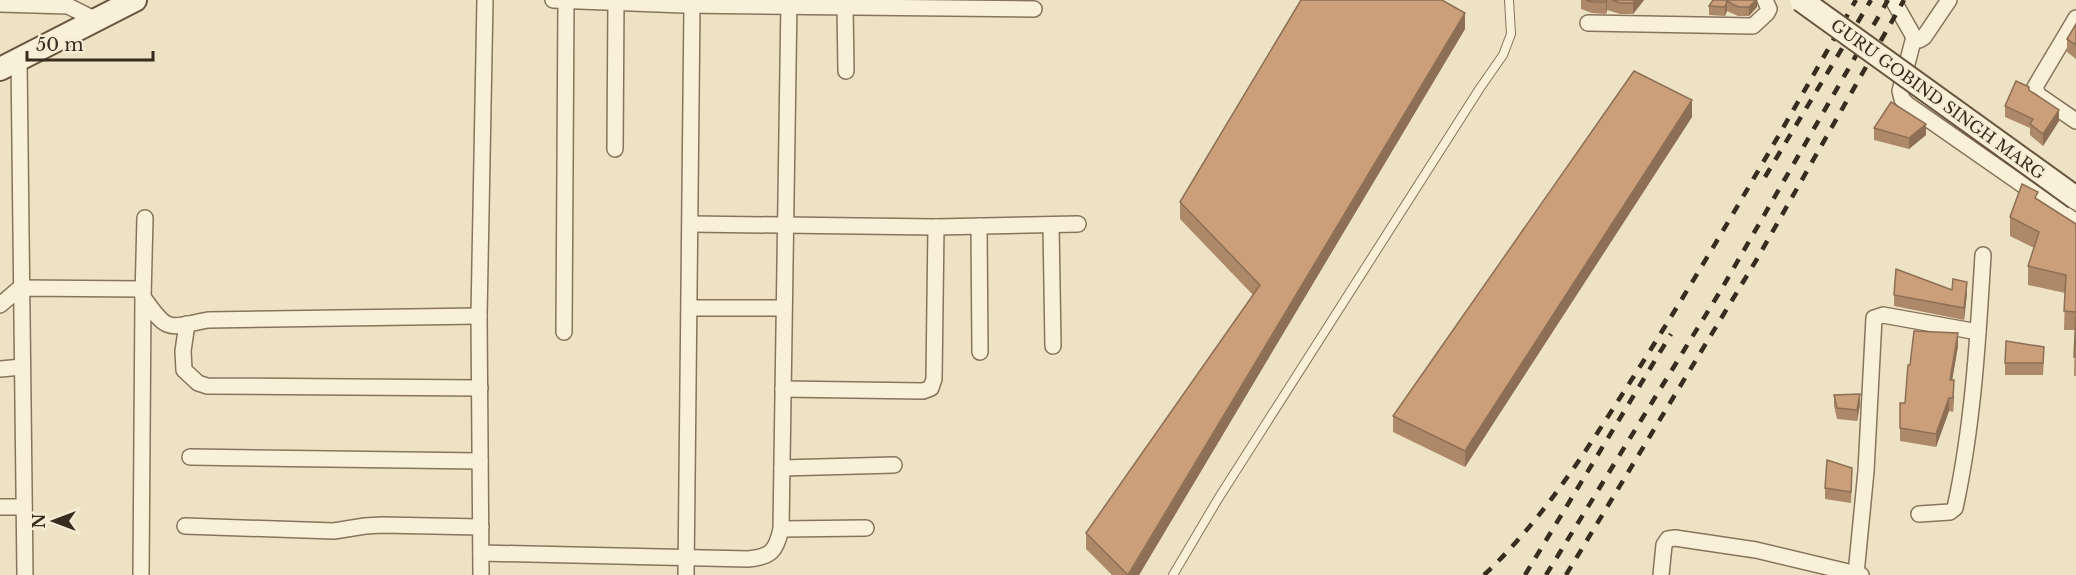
<svg xmlns="http://www.w3.org/2000/svg" width="2076" height="575" font-family="'Libre Baskerville',serif">
	<rect width="100%" height="100%" fill="#ede3c4"/>
	<g fill="none" stroke-linecap="round" stroke-linejoin="round">
		<defs>
			<path id="lane" d="M1173 575 1218 499 1480 88 1503 55 1511 34 1509 0"/>
			<g id="street">
				<path d="M553 0 684 5 1034 9"/>
				<path d="M1893 0 1914 37 1919 40 1924 37 1949 0"/>
				<path d="M0 4 68 6 96 20"/>
				<path d="M845 6 846 71"/>
				<path d="M2076 18 2035 87 2038 95 2076 121"/>
				<path d="M1588 23 1753 26 1767 13 1769 9 1765 0"/>
				<path d="M1914 37 1900 91 1902 99 1908 105 2076 222"/>
				<path d="M19 59 25 575"/>
				<path d="M615 149 616 1"/>
				<path d="M691 224 936 227 1078 224"/>
				<path d="M1051 225 1053 346"/>
				<path d="M979 226 980 352"/>
				<path d="M143 297C168 333 167 328 208 320L479 316"/>
				<path d="M0 305 20 288 143 289"/>
				<path d="M690 308H784"/>
				<path d="M187 324 183 351 184 370 198 383 207 386 480 388"/>
				<path d="M564 332 566 0"/>
				<path d="M0 369 22 367"/>
				<path d="M783 389 923 391 931 388 934 379 936 227"/>
				<path d="M190 457 480 461"/>
				<path d="M782 468 894 465"/>
				<path d="M0 507H24"/>
				<path d="M1919 514 1950 512 1955 508C1973 425 1978 340 1983 255"/>
				<path d="M185 526 334 531 365 526 382 525 481 527"/>
				<path d="M781 529 866 528"/>
				<path d="M481 553 748 559C771 557 776 551 781 529L789 0"/>
				<path d="M1856 574 1866 471 1874 318 1883 315 1978 332"/>
				<path d="M141 575 143 297 145 218"/>
				<path d="M481 575 479 316 485 0"/>
				<path d="M686 575 692 5"/>
				<path d="M1661 575 1664 545 1668 539 1675 538 1756 550 1861 575"/>
			</g>
			<path id="secondary" d="M0 69 135 0"/>
		</defs>
		<use href="#lane" stroke="#87745b" stroke-width="10"/>
		<use href="#street" stroke="#87745b" stroke-width="18"/>
		<use href="#secondary" stroke="#69553e" stroke-width="26"/>
		<use href="#lane" stroke="#f8f0d7" stroke-width="8"/>
		<use href="#street" stroke="#f8f0d7" stroke-width="15"/>
		<use href="#secondary" stroke="#f8f0d7" stroke-width="22"/>
		<g stroke="#372c1e" stroke-width="4.5" stroke-dasharray="10 10" stroke-linecap="butt">
			<path d="M1765 177 1871 0"/>
			<path d="M1484 575C1545 518 1589 446 1634 376 1712 253 1784 127 1856 0"/>
			<path d="M1525 575 1671 334"/>
			<path d="M1546 575 1721 290 1888 0"/>
			<path d="M1566 575 1757 259 1904 0"/>
		</g>
		<defs>
			<path id="secondary-bridge" d="M1801 0 2076 198"/>
		</defs>
		<use href="#secondary-bridge" stroke="#69553e" stroke-width="26" stroke-linecap="butt"/>
		<use href="#secondary-bridge" stroke="#f8f0d7" stroke-width="22"/>
	</g>
	<g fill="#ae8969">
		<path d="M1581 0H1644L1633 14H1620L1607 10 1606 14 1592 13 1581 9Z"/>
		<path d="M1713 0H1757V7L1749 16H1738L1727 11 1725 16 1709 15V6Z"/>
		<path d="M2076 24V59L2067 52V39Z"/>
		<path d="M1465 29 1139 575H1112L1086 549V533L1253 295 1180 219V202Z"/>
		<path d="M2029 90 2059 121 2043 146 2030 135V128L2005 117V106Z"/>
		<path d="M1692 117 1465 467 1393 432V416Z"/>
		<path d="M1874 128 1926 135 1909 149 1874 140Z"/>
		<path d="M2038 199 2076 224V376H2074L2075 330H2064L2065 293 2028 285V266L2034 248 2010 236V217Z"/>
		<path d="M1952 290 1967 293 1964 320 1894 306V295Z"/>
		<path d="M1958 346 1952 380 1954 394 1953 412 1949 411 1936 447 1900 441V403H1905L1910 365Z"/>
		<path d="M2044 358 2043 375H2005V363Z"/>
		<path d="M1834 395 1860 405 1857 421 1837 419 1834 406Z"/>
		<path d="M1852 479 1851 503 1825 499V488Z"/>
	</g>
	<g fill="#8d6f55">
		<path d="M1607 0V10L1606 14V2Z"/>
		<path d="M1635 0H1644L1633 14V3Z"/>
		<path d="M1756 0H1757V7L1749 16V7Z"/>
		<path d="M1727 1V11L1725 16V7Z"/>
		<path d="M1465 13V29L1139 575H1129Z"/>
		<path d="M1692 100V117L1465 467V451Z"/>
		<path d="M2059 110V121L2043 146V134Z"/>
		<path d="M1926 124V135L1909 149V138Z"/>
		<path d="M1967 282V293L1964 320V308Z"/>
		<path d="M1958 333V346L1950 393V380Z"/>
		<path d="M1954 380V394L1953 412V398Z"/>
		<path d="M1860 394V405L1857 421V410Z"/>
		<path d="M1949 398V411L1936 447V434Z"/>
	</g>
	<g fill="#ca9f7a" stroke="#8d6f55" stroke-width="1.5">
		<path d="M1301 0H1442L1465 13 1128 575 1086 533 1260 285 1180 202Z"/>
		<path d="M1586 0H1607L1606 2H1592Z"/>
		<path d="M1612 0H1635L1633 3H1620Z"/>
		<path d="M1713 0H1756L1749 7H1738L1727 1 1725 7 1709 6Z"/>
		<path d="M2076 24V45L2067 39Z"/>
		<path d="M1634 71 1692 100 1465 451 1393 416Z"/>
		<path d="M2016 81 2029 87V90L2059 110 2043 134 2030 124 2033 119 2005 106Z"/>
		<path d="M1891 102 1926 124 1909 138 1874 128Z"/>
		<path d="M2022 184 2038 192 2035 198 2076 224V312L2064 311 2066 275 2028 266 2039 232 2010 217Z"/>
		<path d="M1896 269 1952 290 1953 279 1967 282 1964 308 1894 295Z"/>
		<path d="M2076 313V357H2074Z"/>
		<path d="M1914 331 1958 333 1950 380H1954L1953 398H1949L1936 434 1900 428V403H1905L1908 365H1910Z"/>
		<path d="M2006 341 2044 347 2043 363H2005Z"/>
		<path d="M1860 394 1857 410 1837 408 1834 395Z"/>
		<path d="M1827 460 1852 468 1851 492 1825 488Z"/>
	</g>
	<g text-anchor="middle" dominant-baseline="central" stroke-width="4.5" stroke-linejoin="round" paint-order="stroke">
		<g font-size="16" fill="#372c1e" stroke="#f5ecd3">
			<text transform="translate(1938 99) rotate(36)">GURU GOBIND SINGH MARG</text>
		</g>
	</g>
	<g transform="translate(54 521) rotate(270)" stroke="#f5ecd3" stroke-width="4.5" paint-order="stroke">
	<path d="M0-4.5L10 22L0 15L-10 22Z" fill="#372c1e"/>
	<text y="-9" font-size="16" font-weight="bold" text-anchor="middle" fill="#372c1e">N</text>
	</g>
	<path d="M27 51v9h126v-9" fill="none" stroke="#372c1e" stroke-width="3"/>
	<text x="36" y="51" font-size="18" fill="#372c1e" stroke="#f5ecd3" stroke-width="4.5" paint-order="stroke">50 m</text>
</svg>
